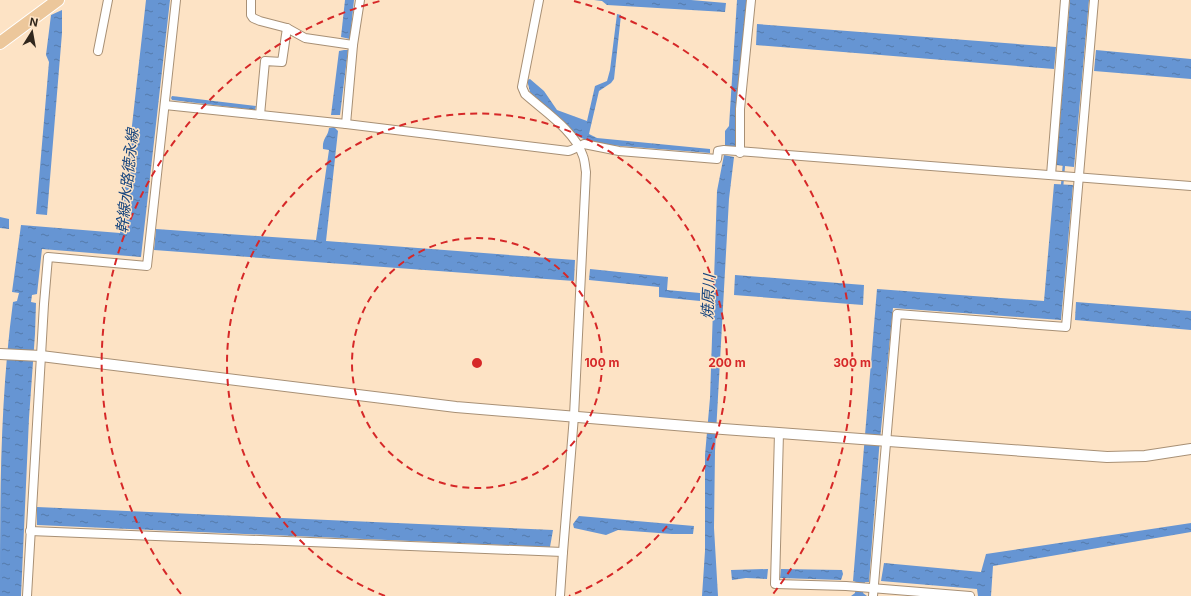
<svg xmlns="http://www.w3.org/2000/svg" width="1191" height="596" font-family="Inter,'Noto Sans JP',sans-serif">
	<defs>
		<pattern id="water-ripples" width="26" height="14" patternUnits="userSpaceOnUse"><rect width="26" height="14" fill="#6695d3"/><path d="M2 4q2-2 4 0t4 0M15 11q2-2 4 0t4 0" fill="none" stroke="#557aaa"/></pattern>
	</defs>
	<rect width="100%" height="100%" fill="#fde3c5"/>
	<g fill="url(#water-ripples)">
		<path d="M146 0H170L141 257 42 249 37 294 32 295 31 302 36 303 35 334 29 418 21 596H0C0 498 0 399 13 302L17 301 19 293 12 292 21 225 120 233Z"/>
		<path d="M345 0H354L350 39 341 37Z"/>
		<path d="M594 0H691L726 3 725 12 607 5 602 1Z"/>
		<path d="M737 0H747L736 126 735 147 725 146V131L729 126Z"/>
		<path d="M1070 0H1089L1074 167 1056 165Z"/>
		<path d="M62 10V33L47 215 36 214 49 62 46 55 51 15Z"/>
		<path d="M617 14 621 15 614 79 611 83 599 91 589 134 597 138 710 149V153L596 144 579 137 530 92 527 80 530 79 544 91 557 110 587 121 595 86 607 81 610 70Z"/>
		<path d="M757 24 1056 47 1054 69 756 45Z"/>
		<path d="M344 50H348L340 115H331L339 51Z"/>
		<path d="M1096 50 1191 59V79L1094 71Z"/>
		<path d="M172 96 256 106 255 110 172 100 171 98Z"/>
		<path d="M334 127 338 131 326 241 575 260 574 281 154 250 156 229 316 240 329 150 323 149C322 138 328 137 329 128Z"/>
		<path d="M724 155 734 157 729 199 715 451 714 528 718 596H702L705 551V455L710 398 717 191Z"/>
		<path d="M1054 184 1073 185 1061 320 893 308 879 450 869 582H865L863 593 867 596H851L855 593 856 582 853 581 877 289 1044 301Z"/>
		<path d="M0 217 9 219V229L0 228Z"/>
		<path d="M590 269 668 277 667 290 700 293V301L659 297V287L589 280Z"/>
		<path d="M735 275 864 285 863 305 734 295Z"/>
		<path d="M1076 302 1191 311V330L1075 320Z"/>
		<path d="M37 507 553 530 550 547 37 525Z"/>
		<path d="M579 516 694 526 693 534H672L618 530 606 535 574 528 573 524Z"/>
		<path d="M1191 523V532L993 566 991 596H978L977 589 881 581 884 563 981 572 986 554Z"/>
		<path d="M768 569 767 579 746 578 732 580 731 570Z"/>
		<path d="M781 569 842 570 843 574 841 580 780 578Z"/>
	</g>
	<g fill="none" stroke-linecap="round" stroke-linejoin="round">
		<path stroke="#6695d3" stroke-width="2.5" d="M1062 187 1064 164"/>
		<defs>
			<g id="minor">
				<path d="M251 0V15L253 18 260 21 287 28 305 38 353 45"/>
				<path d="M539 0 522 87 525 94C544 111 575 131 583 156 585 161 585 167 586 172L574 416 563 552 560 596"/>
				<path d="M98 51 108 0"/>
				<path d="M165 105 346 124 568 151C574 150 578 146 584 144L619 151 717 159 718 151 724 150 1191 186"/>
				<path d="M260 115 265 61 282 62 287 28"/>
				<path d="M346 124 353 45 360 0"/>
				<path d="M740 153V109L751 0"/>
				<path d="M1051 175 1065 0"/>
				<path d="M779 433 775 584 846 586 970 596"/>
				<path d="M30 531 563 552"/>
				<path d="M27 596 44 304 48 257 147 266 176 0"/>
				<path d="M873 596 897 314 1066 327 1094 0"/>
			</g>
			<path id="tertiary" d="M0 354 41 356 456 407 723 429 1107 457 1145 456 1191 449"/>
			<path id="primary" d="M0 43 58 0"/>
		</defs>
		<use href="#minor" stroke="#a89075" stroke-width="10"/>
		<use href="#tertiary" stroke="#a89075" stroke-width="12"/>
		<use href="#primary" stroke="#fff" stroke-width="14"/>
		<use href="#minor" stroke="#fff" stroke-width="8"/>
		<use href="#tertiary" stroke="#fff" stroke-width="10"/>
		<use href="#primary" stroke="#ecc79b" stroke-width="12"/>
	</g>
	<g fill="none" stroke="#d62828" stroke-width="2" stroke-dasharray="7 5">
		<circle cx="477" cy="363" r="125"/>
		<path d="M385 596A250 250 0 1 1 569 596"/>
		<path d="M181 594A375 375 0 0 1 380 1M574 1A375 375 0 0 1 773 594"/>
	</g>
	<g text-anchor="middle" dominant-baseline="central" stroke-width="3" stroke-linejoin="round" paint-order="stroke">
		<g font-size="15" font-style="italic" fill="#17457e" stroke="#fde3c5">
			<text transform="translate(127 181) rotate(-84)">幹線水路徳永線</text>
			<text transform="translate(708 297) rotate(-87)">焼原川</text>
		</g>
	</g>
	<circle cx="477" cy="363" r="6" fill="#d62828" stroke="#fde3c5" stroke-width="2"/>
	<g font-size="12" text-anchor="middle" font-weight="bold" fill="#d62828" stroke="#fde3c5" stroke-width="3" stroke-linejoin="round" paint-order="stroke">
		<text x="602" y="367">100 m</text>
		<text x="727" y="367">200 m</text>
		<text x="852" y="367">300 m</text>
	</g>
	<g transform="translate(32 32) rotate(11)" stroke="#fde3c5" stroke-width="3" paint-order="stroke">
	<path d="M0-3L7 15L0 10L-7 15Z" fill="#31271c"/>
	<text y="-6" font-size="11" font-weight="bold" text-anchor="middle" fill="#31271c">N</text>
	</g>
</svg>
